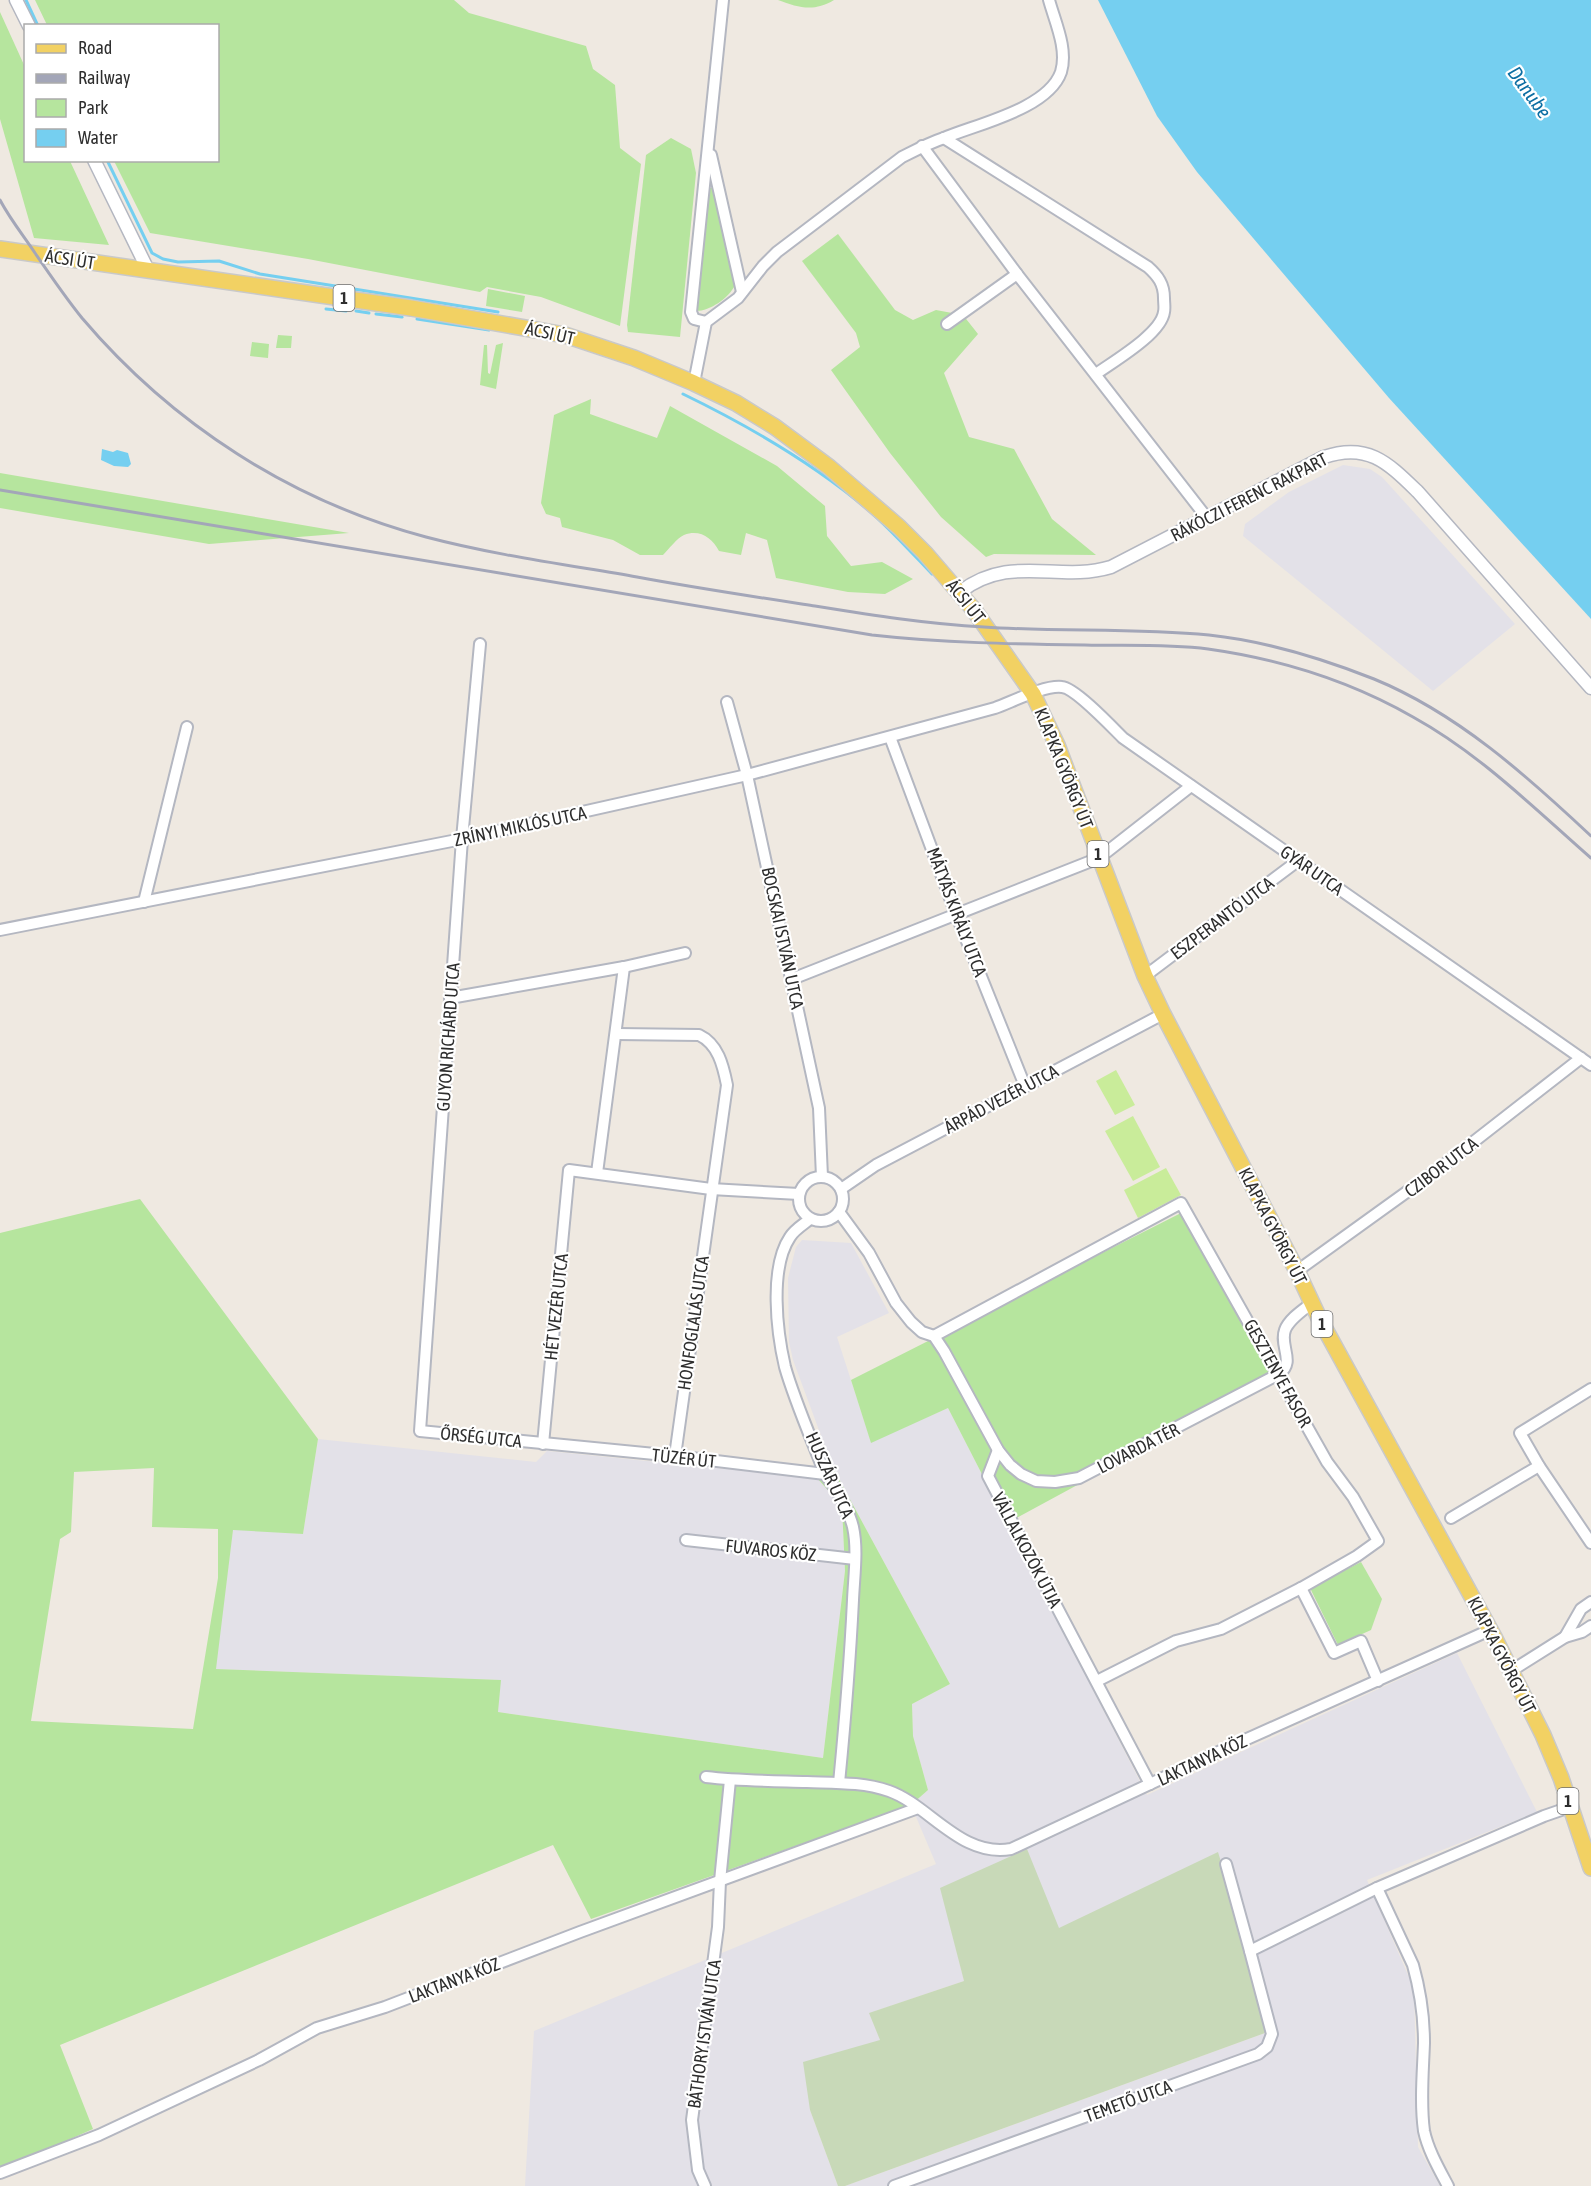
<svg xmlns="http://www.w3.org/2000/svg" width="1591" height="2186" font-family="'Asap Condensed',sans-serif">
	<rect width="100%" height="100%" fill="#efe9e1"/>
	<g fill="#e3e1e8">
		<path d="M1343 465 1370 469 1382 477 1515 624 1433 691 1243 536 1245 524 1289 492Z"/>
		<path d="M802 1240 851 1243 889 1313 837 1337 871 1442 948 1408 1147 1795 1457 1653 1537 1812 1367 1880 1414 1989 1418 2147 1440 2186H845L1265 2033 1058 1928 941 1888 964 1981 870 2013 880 2040 810 2110 838 2186H525L534 2031 936 1864 911 1805 928 1790 913 1736 912 1704 950 1684 833 1468 793 1360 789 1342 788 1278 796 1247Z"/>
		<path d="M318 1439 536 1462 547 1451 817 1478 842 1506 845 1571 823 1758 498 1712 500 1680 215 1669 233 1529 303 1534Z"/>
	</g>
	<g fill="#b6e59e" fill-rule="evenodd">
		<path d="M35 0H454L469 13 586 46 593 69 615 85 620 148 641 164 620 326 541 297 487 287 480 292 308 259 150 233 114 161 218 160V26L47 25Z"/>
		<path d="M778 0H834C814 12 799 8 778 0Z"/>
		<path d="M0 12 25 67 26 160 70 161 109 245 34 238 0 119Z"/>
		<path d="M671 138 691 149 696 173 680 337 628 332 627 325 646 155Z"/>
		<path d="M714 187 735 285C729 298 710 311 696 311L707 189Z"/>
		<path d="M838 234 895 310 913 320 936 310 963 315 978 334 944 373 969 437 1014 449 1052 519 1096 555 994 554 986 557 941 517 890 453 831 370 860 347 856 333 802 261Z"/>
		<path d="M488 289 525 296 522 312 486 306Z"/>
		<path d="M278 335 292 336 291 348H276Z"/>
		<path d="M252 342 269 344 268 358 250 356Z"/>
		<path d="M503 343 496 389 480 385 484 345H487L488 373 490 374 496 345Z"/>
		<path d="M591 399 590 414 657 438 670 406 777 466 825 506 827 536 851 566 882 562 913 579 885 594 848 592 776 578 767 540 746 533 741 555 719 551C712 538 700 529 684 535 677 538 669 549 663 555H640L613 540 562 527 560 518 546 514 541 503 554 415Z"/>
		<path d="M0 473 349 533 209 544 0 508Z"/>
		<path d="M140 1199 318 1439 303 1534 233 1530 216 1669 501 1680 498 1712 823 1758 845 1571 842 1506 817 1478 833 1468 950 1684 912 1704 913 1736 928 1790 911 1805 591 1919 553 1845 60 2045 93 2129 0 2170V1233ZM154 1468 152 1527 218 1529V1578L193 1729 31 1721 60 1539 71 1532 74 1472Z"/>
		<path d="M1181 1213 1275 1378 1007 1523 948 1408 871 1443 851 1380Z"/>
		<path d="M1361 1562 1382 1599 1371 1630 1338 1645 1310 1588Z"/>
	</g>
	<path fill="#c8d9b8" d="M1027 1849 1059 1928 1218 1852 1246 1944 1265 2033 845 2186H838L810 2110 803 2062 880 2040 869 2013 964 1981 940 1888Z"/>
	<g fill="#c9ec9a">
		<path d="M1116 1070 1135 1105 1115 1115 1096 1081Z"/>
		<path d="M1133 1116 1160 1167 1133 1181 1105 1131Z"/>
		<path d="M1166 1168 1181 1195 1138 1218 1124 1190Z"/>
	</g>
	<g fill="#75cff0">
		<path d="M1098 0H1591V619L1389 398 1197 172 1157 116Z"/>
		<path d="M102 449 113 452 117 450 128 453 131 464 128 467 114 466 101 460Z"/>
	</g>
	<g fill="none" stroke-linecap="round" stroke-linejoin="round">
		<g stroke="#75cff0" stroke-width="3">
			<path d="M26 0 38 26"/>
			<path d="M107 160 152 253 163 259 178 262 219 261 260 274 498 312"/>
			<path d="M326 309 346 311"/>
			<path d="M356 311 369 313"/>
			<path d="M376 314 402 317"/>
			<path d="M417 319 489 330"/>
			<path d="M683 394C751 427 817 465 874 515 894 533 913 554 932 574"/>
		</g>
		<defs>
			<g id="minor">
				<path d="M944 138 1148 267C1158 276 1164 284 1164 298 1164 303 1165 308 1164 312 1161 334 1114 361 1096 374"/>
				<path d="M922 146 1017 274 1207 518"/>
				<path d="M711 155 742 292"/>
				<path d="M706 322 694 319 691 312 723 0"/>
				<path d="M947 324 1017 274"/>
				<path d="M694 383 706 322 738 298 763 266 777 252 902 157C916 150 929 143 944 138 977 124 1048 109 1061 72 1068 49 1055 22 1049 0"/>
				<path d="M480 644 462 839 420 1431 675 1456 825 1474"/>
				<path d="M727 702 747 775 819 1108 822 1177"/>
				<path d="M890 737 956 914 1025 1086"/>
				<path d="M144 902 187 727"/>
				<path d="M0 930 462 839 747 775 995 708C1012 702 1044 685 1062 687 1075 688 1112 727 1123 738L1591 1065"/>
				<path d="M1145 976 1299 860"/>
				<path d="M792 979 1099 858 1191 786"/>
				<path d="M450 998 624 967 685 953"/>
				<path d="M617 1034 699 1035C718 1044 723 1065 727 1085L675 1456"/>
				<path d="M597 1173 624 967"/>
				<circle cx="821" cy="1199" r="22"/>
				<path d="M841 1189 876 1165 1163 1014"/>
				<path d="M839 1212 869 1253 896 1303 911 1322 922 1332 934 1336 944 1351 998 1450 1010 1465 1021 1474 1036 1481 1055 1482 1079 1478 1279 1374C1296 1362 1279 1346 1285 1330 1289 1319 1303 1310 1312 1303"/>
				<path d="M810 1219C804 1224 794 1230 790 1237 769 1268 777 1333 785 1367 795 1402 812 1440 825 1474 837 1490 848 1507 853 1527 858 1550 854 1576 853 1600 850 1661 845 1722 839 1783"/>
				<path d="M1297 1271 1440 1168 1581 1058"/>
				<path d="M934 1336 1181 1203 1327 1462 1353 1497 1378 1541 1357 1556 1301 1588 1221 1629 1176 1641 1097 1681"/>
				<path d="M1591 1389 1520 1433 1539 1466 1591 1543"/>
				<path d="M543 1444 569 1170 711 1189 799 1194"/>
				<path d="M998 1450 988 1476 1150 1784"/>
				<path d="M1451 1518 1539 1466"/>
				<path d="M686 1540 855 1559"/>
				<path d="M1301 1588 1334 1653 1361 1641 1378 1681"/>
				<path d="M1565 1637 1581 1609 1591 1602"/>
				<path d="M1511 1671 1565 1637 1582 1632 1591 1626"/>
				<path d="M706 1777C740 1781 774 1781 807 1782 835 1783 863 1782 889 1791 929 1805 961 1858 1011 1849L1229 1747 1490 1630"/>
				<path d="M1226 1864 1250 1951"/>
				<path d="M1377 1888 1413 1965C1420 1990 1424 2017 1424 2043 1423 2072 1420 2102 1424 2131 1428 2150 1439 2169 1448 2186"/>
				<path d="M0 2173 99 2135 259 2060 317 2028 385 2007 580 1932 918 1808"/>
				<path d="M705 2186 698 2170 692 2120 718 1927 720 1881 730 1780"/>
				<path d="M894 2186 1258 2054 1267 2047 1272 2034 1250 1951 1377 1888 1544 1816 1570 1807"/>
			</g>
			<g id="tertiary">
				<path d="M16 0 29 26"/>
				<path d="M94 160 148 270"/>
				<path d="M960 592C1011 553 1058 583 1111 567L1324 457C1368 442 1388 463 1418 492L1591 688"/>
			</g>
			<path id="primary" d="M0 249 411 308 565 335 634 358 694 383 736 403 775 427 829 467 899 527 925 553 974 610 1033 694 1057 745 1145 976 1163 1014 1297 1271 1319 1318 1494 1637 1543 1735 1561 1778 1591 1868"/>
		</defs>
		<use href="#minor" stroke="#b4b7c1" stroke-width="14"/>
		<use href="#tertiary" stroke="#b4b7c1" stroke-width="15"/>
		<use href="#primary" stroke="#c9c9c9" stroke-width="18"/>
		<use href="#minor" stroke="#fff" stroke-width="10"/>
		<use href="#tertiary" stroke="#fff" stroke-width="12"/>
		<use href="#primary" stroke="#f2d163" stroke-width="15"/>
		<g stroke="#a3a6b8" stroke-width="3">
			<path d="M0 200C10 219 23 235 35 253 50 275 65 297 82 318 172 424 291 501 426 537 494 555 568 565 637 577 696 588 756 597 815 606 871 615 927 624 984 627 1059 632 1134 628 1209 635 1265 641 1321 658 1374 679 1457 713 1526 775 1591 836"/>
			<path d="M0 490 872 635C943 643 1014 644 1085 645 1126 646 1167 644 1208 649 1279 659 1350 681 1413 717 1480 754 1534 808 1591 858"/>
		</g>
	</g>
	<g text-anchor="middle" dominant-baseline="central" stroke-width="4.5" stroke-linejoin="round" paint-order="stroke">
		<g fill="#fff" stroke="#6d6d6d" stroke-width="1.5">
			<rect x="333.5" y="285" width="21" height="26" rx="4.5"/>
			<rect x="1087.5" y="841" width="21" height="26" rx="4.5"/>
			<rect x="1311.5" y="1311" width="21" height="26" rx="4.5"/>
			<rect x="1557.5" y="1788" width="21" height="26" rx="4.5"/>
		</g>
		<g font-size="16" font-weight="bold" fill="#2e2e2e">
			<text x="344" y="298">1</text>
			<text x="1098" y="854">1</text>
			<text x="1322" y="1324">1</text>
			<text x="1568" y="1801">1</text>
		</g>
		<g font-size="18" fill="#2e2e2e" stroke="#fff">
			<text transform="translate(70 259) rotate(9)">ÁCSI ÚT</text>
			<text transform="translate(550 333) rotate(13)">ÁCSI ÚT</text>
			<text transform="translate(1249 497) rotate(-27)">RÁKÓCZI FERENC RAKPART</text>
			<text transform="translate(966 601) rotate(51)">ÁCSI ÚT</text>
			<text transform="translate(1064 768) rotate(68)">KLAPKA GYÖRGY ÚT</text>
			<text transform="translate(520 826) rotate(-12)">ZRÍNYI MIKLÓS UTCA</text>
			<text transform="translate(1312 870) rotate(35)">GYÁR UTCA</text>
			<text transform="translate(957 912) rotate(69)">MÁTYÁS KIRÁLY UTCA</text>
			<text transform="translate(1222 918) rotate(-37)">ESZPERANTÓ UTCA</text>
			<text transform="translate(783 938) rotate(78)">BOCSKAI ISTVÁN UTCA</text>
			<text transform="translate(448 1037) rotate(-86)">GUYON RICHÁRD UTCA</text>
			<text transform="translate(1001 1099) rotate(-28)">ÁRPÁD VEZÉR UTCA</text>
			<text transform="translate(1441 1167) rotate(-37)">CZIBOR UTCA</text>
			<text transform="translate(1273 1226) rotate(63)">KLAPKA GYÖRGY ÚT</text>
			<text transform="translate(556 1307) rotate(-84)">HÉT VEZÉR UTCA</text>
			<text transform="translate(693 1323) rotate(-82)">HONFOGLALÁS UTCA</text>
			<text transform="translate(1278 1373) rotate(61)">GESZTENYE FASOR</text>
			<text transform="translate(481 1437) rotate(6)">ŐRSÉG UTCA</text>
			<text transform="translate(1138 1448) rotate(-27)">LOVARDA TÉR</text>
			<text transform="translate(684 1458) rotate(6)">TÜZÉR ÚT</text>
			<text transform="translate(830 1475) rotate(66)">HUSZÁR UTCA</text>
			<text transform="translate(771 1550) rotate(6)">FUVAROS KÖZ</text>
			<text transform="translate(1027 1550) rotate(62)">VÁLLALKOZÓK ÚTJA</text>
			<text transform="translate(1502 1655) rotate(63)">KLAPKA GYÖRGY ÚT</text>
			<text transform="translate(1202 1760) rotate(-25)">LAKTANYA KÖZ</text>
			<text transform="translate(454 1980) rotate(-21)">LAKTANYA KÖZ</text>
			<text transform="translate(704 2034) rotate(-82)">BÁTHORY ISTVÁN UTCA</text>
			<text transform="translate(1128 2101) rotate(-20)">TEMETŐ UTCA</text>
		</g>
		<g font-size="20" font-style="italic" fill="#0d6fa3" stroke="#fff">
			<text transform="translate(1530 92) rotate(54)">Danube</text>
		</g>
	</g>
	<rect x="24" y="24" width="195" height="138" fill="#ffffff" stroke="#ababab" stroke-width="1.5"/>
	<rect x="36" y="44" width="30" height="9" fill="#f2d163" stroke="#ababab" stroke-width="1.5"/>
	<text x="78" y="54" font-size="18" fill="#2e2e2e">Road</text>
	<rect x="36" y="74" width="30" height="9" fill="#a3a6b8" stroke="#ababab" stroke-width="1.5"/>
	<text x="78" y="84" font-size="18" fill="#2e2e2e">Railway</text>
	<rect x="36" y="99" width="30" height="18" fill="#b6e59e" stroke="#ababab" stroke-width="1.5"/>
	<text x="78" y="114" font-size="18" fill="#2e2e2e">Park</text>
	<rect x="36" y="129" width="30" height="18" fill="#75cff0" stroke="#ababab" stroke-width="1.5"/>
	<text x="78" y="144" font-size="18" fill="#2e2e2e">Water</text>
</svg>
